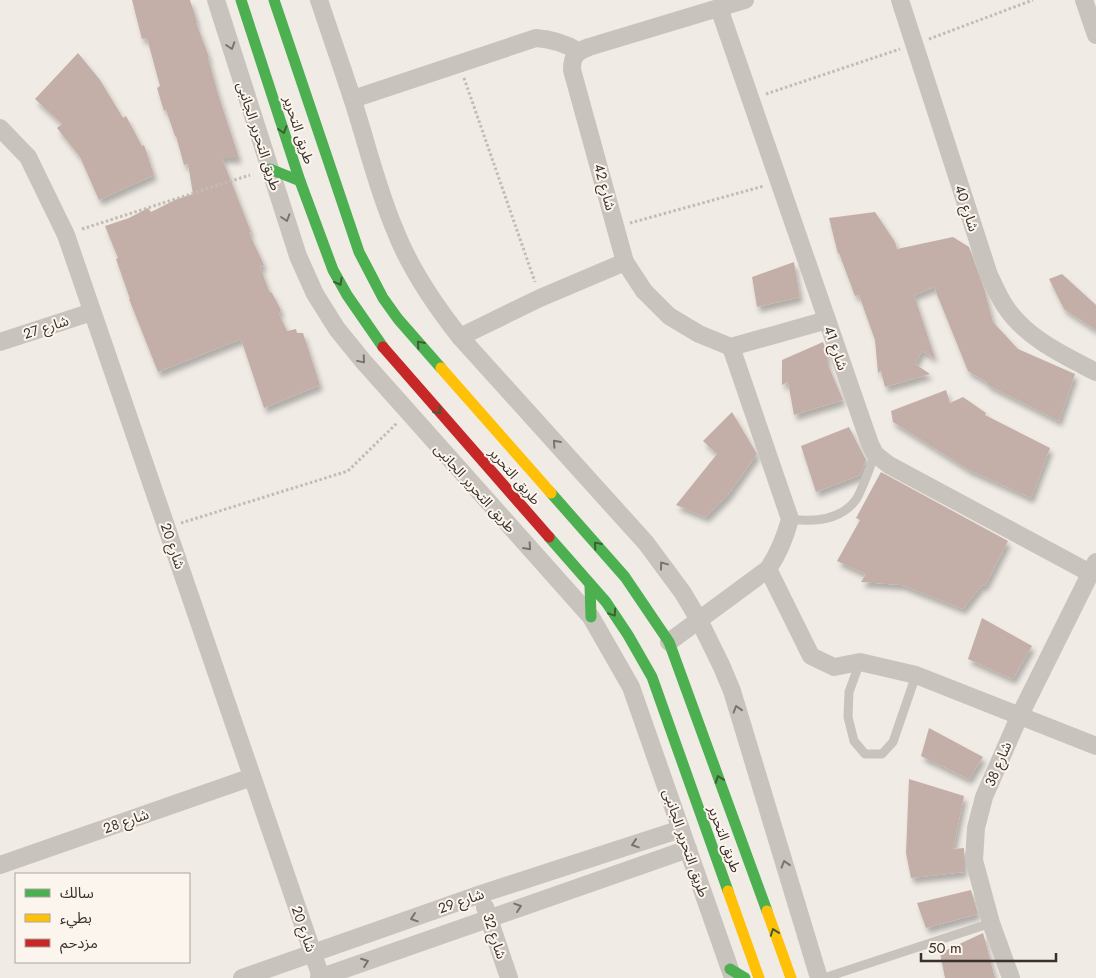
<svg xmlns="http://www.w3.org/2000/svg" width="1096" height="978" font-family="Jost,'Noto Sans Arabic',sans-serif">
	<defs>
		<filter id="shadow"><feDropShadow dx="3" dy="5.5" stdDeviation="2.5" flood-color="#0004"/></filter>
	</defs>
	<rect width="100%" height="100%" fill="#f0ebe5"/>
	<g fill="#c3afa7" filter="url(#shadow)">
		<path d="M132 0H190L197 22 196 23 209 57 208 58 218 94 239 158H222L251 232 249 233 264 265 260 267 269 291 272 293 281 310 279 314 287 331 296 329 297 333H303L320 385 264 408 241 339 158 372 129 299H130L116 259 118 258 105 226 129 218 148 208 151 212 177 199 193 194 188 164 184 165 176 136H175L166 110 164 111 157 88 160 86 147 38 142 39Z"/>
		<path d="M78 53 100 80 123 118 126 116 142 146 144 145 154 175 99 200 80 157 57 128 62 124 35 99Z"/>
		<path d="M875 212 895 242 897 249 953 237 969 247 984 288 993 322 1018 349 1075 374 1059 421 986 384 988 383 968 371 934 287 914 295 935 358 922 351 915 364 930 374 885 387 881 371 878 373 875 340 859 295 855 296 839 253 838 254 829 218Z"/>
		<path d="M794 262 800 297 757 307 752 277Z"/>
		<path d="M1062 274 1096 305V330L1064 309 1049 279Z"/>
		<path d="M823 342 827 352 828 365 843 400 794 415 788 382 782 385V360Z"/>
		<path d="M946 390 950 403 963 397 986 413 985 415 1050 448 1031 498 969 470 893 422 891 411Z"/>
		<path d="M732 412 757 454 728 495 706 517 676 505 717 454 703 441Z"/>
		<path d="M849 427 866 460 860 475 816 492 801 446Z"/>
		<path d="M881 472 1008 541 985 586 982 585 963 609 902 585 861 582 866 574 837 561 860 520 856 518Z"/>
		<path d="M982 618 1032 646 1013 679 968 659Z"/>
		<path d="M929 728 983 757 969 779 921 756Z"/>
		<path d="M909 779 964 796 953 849 964 848V872L911 878 906 853Z"/>
		<path d="M971 890 978 914 926 928 917 903Z"/>
		<path d="M983 933 995 978H945L940 953Z"/>
	</g>
	<g fill="none" stroke-linecap="round" stroke-linejoin="round">
		<g stroke="#c2bbb6" stroke-width="3" stroke-dasharray="2.5 2.5" stroke-linecap="butt">
			<path d="M929 39 1033 0"/>
			<path d="M464 78 535 282"/>
			<path d="M766 94 900 49"/>
			<path d="M630 223 764 186"/>
			<path d="M82 229 250 175"/>
			<path d="M181 523 348 471 397 423"/>
		</g>
		<g stroke="#c9c3be" stroke-width="9">
			<path d="M790 519C812 522 839 521 855 501 861 494 871 464 875 454"/>
			<path d="M860 662 849 692 848 717 854 741 865 754H882L893 742 916 675"/>
			<path d="M824 978 991 923"/>
		</g>
		<g stroke="#c9c3be" stroke-width="18">
			<path d="M216 0 298 256 315 294 337 329 363 361 591 617 631 687 733 978"/>
			<path d="M319 0C330 33 342 67 353 101 367 144 377 188 395 230 410 269 434 304 460 337L646 543 683 593 699 620 722 667 732 691 819 978"/>
			<path d="M745 0 589 47C576 52 572 56 572 70L625 262 644 291 669 316 699 334 731 347 827 320"/>
			<path d="M900 0 989 275C994 285 999 297 1005 306 1026 338 1063 355 1096 372"/>
			<path d="M1084 0 1096 35"/>
			<path d="M719 8 870 444 875 454 889 465 1090 573"/>
			<path d="M353 99 536 38C552 39 564 43 578 51"/>
			<path d="M0 128 28 157 66 235 321 977"/>
			<path d="M460 337 540 298 625 262"/>
			<path d="M0 342 92 312"/>
			<path d="M768 569 811 656 834 667 860 662 916 675 1096 746"/>
			<path d="M669 642 768 569C779 553 785 538 790 519L731 347"/>
			<path d="M0 865 252 777"/>
			<path d="M485 907 509 978"/>
			<path d="M242 978 481 894 681 829"/>
			<path d="M319 978 688 849"/>
			<path d="M1011 978 991 923 974 860 976 828 984 797 1019 717 1096 562"/>
		</g>
		<g stroke="#4caf50" stroke-width="11">
			<path d="M241 0 300 181 333 270 347 295 383 347"/>
			<path d="M274 0 359 252 383 298 398 319 441 368"/>
			<path d="M270 169 300 181"/>
			<path d="M551 493 625 577 669 642 767 911"/>
			<path d="M549 537 606 602 628 635 652 677 728 891"/>
			<path d="M590 585 591 617"/>
			<path d="M730 969 745 978"/>
		</g>
		<g stroke="#ffc107" stroke-width="11">
			<path d="M441 368 551 493"/>
			<path d="M728 891 759 978"/>
			<path d="M767 911 791 978"/>
		</g>
		<path stroke="#c62828" stroke-width="11" d="M383 347 549 537"/>
	</g>
	<defs><path id="oneway-chevron" d="M-2-3.5L2.5 0L-2 3.5" fill="none" stroke-width="1.6" stroke-linecap="round" stroke-linejoin="round" transform="scale(1.25)"/></defs>
	<g stroke="#7b726d">
		<use href="#oneway-chevron" transform="translate(231 46) rotate(72)"/>
		<use href="#oneway-chevron" transform="translate(286 218) rotate(72)"/>
		<use href="#oneway-chevron" transform="translate(362 360) rotate(50)"/>
		<use href="#oneway-chevron" transform="translate(556 443) rotate(-132)"/>
		<use href="#oneway-chevron" transform="translate(528 547) rotate(48)"/>
		<use href="#oneway-chevron" transform="translate(663 565) rotate(-127)"/>
		<use href="#oneway-chevron" transform="translate(737 709) rotate(-107)"/>
		<use href="#oneway-chevron" transform="translate(635 844) rotate(162)"/>
		<use href="#oneway-chevron" transform="translate(785 864) rotate(-107)"/>
		<use href="#oneway-chevron" transform="translate(518 907) rotate(-19)"/>
		<use href="#oneway-chevron" transform="translate(414 918) rotate(161)"/>
		<use href="#oneway-chevron" transform="translate(365 962) rotate(-20)"/>
	</g>
	<g stroke="#415c38">
		<use href="#oneway-chevron" transform="translate(283 130) rotate(72)"/>
		<use href="#oneway-chevron" transform="translate(339 282) rotate(61)"/>
		<use href="#oneway-chevron" transform="translate(420 344) rotate(-131)"/>
		<use href="#oneway-chevron" transform="translate(438 411) rotate(49)"/>
		<use href="#oneway-chevron" transform="translate(597 545) rotate(-131)"/>
		<use href="#oneway-chevron" transform="translate(613 613) rotate(56)"/>
		<use href="#oneway-chevron" transform="translate(719 779) rotate(-110)"/>
		<use href="#oneway-chevron" transform="translate(774 932) rotate(-110)"/>
	</g>
	<g text-anchor="middle" dominant-baseline="central" stroke-width="4" stroke-linejoin="round" paint-order="stroke">
		<g font-size="14" fill="#3b302b" stroke="#fbf5ee">
			<text transform="translate(299 130) rotate(72)">طريق التحرير</text>
			<text transform="translate(259 136) rotate(72)">طريق التحرير الجانبى</text>
			<text transform="translate(605 187) rotate(75)">شارع 42</text>
			<text transform="translate(967 208) rotate(72)">شارع 40</text>
			<text transform="translate(46 327) rotate(-18)">شارع 27</text>
			<text transform="translate(836 348) rotate(71)">شارع 41</text>
			<text transform="translate(515 476) rotate(49)">طريق التحرير</text>
			<text transform="translate(475 488) rotate(48)">طريق التحرير الجانبى</text>
			<text transform="translate(173 546) rotate(71)">شارع 20</text>
			<text transform="translate(998 764) rotate(-67)">شارع 38</text>
			<text transform="translate(126 821) rotate(-19)">شارع 28</text>
			<text transform="translate(725 839) rotate(70)">طريق التحرير</text>
			<text transform="translate(686 843) rotate(71)">طريق التحرير الجانبى</text>
			<text transform="translate(461 901) rotate(-19)">شارع 29</text>
			<text transform="translate(304 929) rotate(71)">شارع 20</text>
			<text transform="translate(495 936) rotate(72)">شارع 32</text>
		</g>
	</g>
	<rect x="15" y="873" width="175" height="90" fill="#fbf5ee" stroke="#aea6a0"/>
	<rect x="25" y="889" width="25" height="8" fill="#4caf50" stroke="#aea6a0"/>
	<text x="60" y="898" font-size="15" fill="#3b302b">سالك</text>
	<rect x="25" y="914" width="25" height="8" fill="#ffc107" stroke="#aea6a0"/>
	<text x="60" y="923" font-size="15" fill="#3b302b">بطيء</text>
	<rect x="25" y="939" width="25" height="8" fill="#c62828" stroke="#aea6a0"/>
	<text x="60" y="948" font-size="15" fill="#3b302b">مزدحم</text>
	<path d="M921 953v8h135v-8" fill="none" stroke="#3b302b" stroke-width="2.5"/>
	<text x="928" y="953" font-size="15" fill="#3b302b" stroke="#fbf5ee" stroke-width="4" paint-order="stroke">50 m</text>
</svg>
